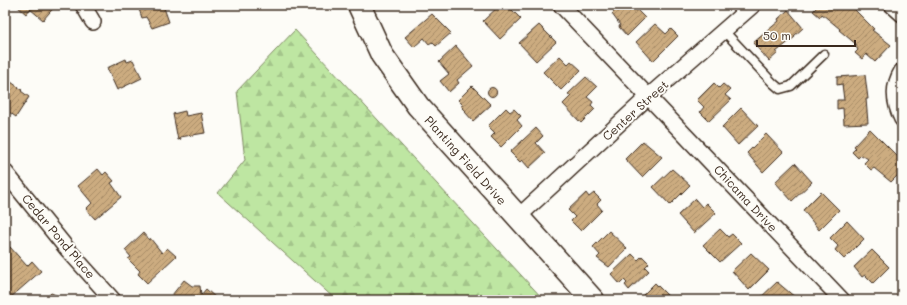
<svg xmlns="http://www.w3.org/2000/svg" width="907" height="305" font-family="Mali,sans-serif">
	<defs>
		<pattern id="forest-firs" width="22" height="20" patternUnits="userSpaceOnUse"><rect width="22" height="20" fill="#bee6a2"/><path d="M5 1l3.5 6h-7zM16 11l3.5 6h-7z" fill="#a4c58b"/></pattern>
		<pattern id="building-hatch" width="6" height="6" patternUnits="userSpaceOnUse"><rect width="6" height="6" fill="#ccac80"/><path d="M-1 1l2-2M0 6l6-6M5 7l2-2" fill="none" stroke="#a78c68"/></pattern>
	</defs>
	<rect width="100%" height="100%" fill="#fdfcf7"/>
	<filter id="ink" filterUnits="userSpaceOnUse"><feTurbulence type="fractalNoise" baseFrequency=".025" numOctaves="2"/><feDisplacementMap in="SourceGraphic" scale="8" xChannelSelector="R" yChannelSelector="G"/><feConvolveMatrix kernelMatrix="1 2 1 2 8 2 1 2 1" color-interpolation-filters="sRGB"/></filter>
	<g filter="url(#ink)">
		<path fill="url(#forest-firs)" stroke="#7c8860" d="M295 30 544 300H336L218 193 245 160 237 91Z"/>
		<g fill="url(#building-hatch)" stroke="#3b2a1e">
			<path d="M19 5H56L43 20 30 9 26 14 17 6Z"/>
			<path d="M138 5H163L169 22 152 28 146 17 142 18 139 9 145 7 144 5 139 7Z"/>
			<path d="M500 5H505L510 10 511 9 521 19 500 39 483 21Z"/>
			<path d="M621 5H632L645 18 627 36 619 27 620 25 612 14Z"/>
			<path d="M815 5H850L874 29 872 30 891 45 875 62 866 54 862 59 855 53 858 50 856 47 857 45 839 30 840 29 822 14 820 17 813 11 817 7Z"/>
			<path d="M788 10 803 28 794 36 795 37 776 52 778 53 769 61 753 43 779 21 778 19Z"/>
			<path d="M432 14 451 33 436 46 432 42 429 44 424 38 414 47 405 37Z"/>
			<path d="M655 24 666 34 671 29 678 36 653 61 636 42Z"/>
			<path d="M539 25 556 42 536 61 519 43Z"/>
			<path d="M456 46 473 66 457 80 459 83 449 92 440 81 449 74 439 62Z"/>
			<path d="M560 56 568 64 571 61 581 70 561 90 543 72Z"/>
			<path d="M126 59 127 62 133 60 142 78 117 90 107 68Z"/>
			<path d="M865 75 868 99H866L868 123 844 124 843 108 837 109V100H844L842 84 837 85V77Z"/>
			<path d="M586 77 597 87 587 97 593 102 591 105 595 109 581 123 563 104 571 96 568 94Z"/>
			<path d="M5 79H7L22 90 21 91 29 97 16 117 9 112 6 116 5 115Z"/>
			<path d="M714 83 719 88 723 84 730 90 725 95 731 100 709 121 700 112 704 107 697 100Z"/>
			<path d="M472 86 491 105 473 121 465 112 466 111 461 106 463 105 458 100Z"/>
			<circle cx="492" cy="92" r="4.5"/>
			<path d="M506 108 510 112 514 109 521 116 517 120 522 126 501 147 491 137 495 133 488 126Z"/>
			<path d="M741 108 758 126 738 145 722 127Z"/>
			<path d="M185 111 186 116 201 113 205 133 180 137 181 139 178 140 173 114Z"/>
			<path d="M536 128 543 136 536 143 545 153 529 168 522 160 520 162 510 152Z"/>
			<path d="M870 129 902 161V171L891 182 874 168 871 170 864 163 868 159 865 157 861 155 858 158 852 152 856 148 854 146Z"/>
			<path d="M766 134 783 152 763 172 747 153Z"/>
			<path d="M643 141 662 157 642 177 625 159Z"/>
			<path d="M795 163 812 182 792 201 775 182Z"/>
			<path d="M98 169 103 175 106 172 114 181 111 183 121 197 95 219 86 209 92 203 78 186Z"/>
			<path d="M672 169 690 185 670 205 653 187Z"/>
			<path d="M821 192 839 210 819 230 803 210Z"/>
			<path d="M586 193 589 197 594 193 601 200 597 204 602 210 581 231 571 221 575 217 568 210Z"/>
			<path d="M695 199 702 207 706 203 716 213 694 233 678 215Z"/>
			<path d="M847 221 864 239 844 259 835 250 838 246 830 238Z"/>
			<path d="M720 229 728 237 732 234 741 243 720 262 703 245Z"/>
			<path d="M609 231 627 248 609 267 597 258 600 255 593 247Z"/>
			<path d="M143 233 149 240 150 238 162 253 167 248 176 256 147 283 138 274 140 271 128 259 131 257 125 250Z"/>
			<path d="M10 247 27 266 32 261 41 271 10 298 5 292V286L8 283 5 280V251Z"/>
			<path d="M872 250 889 267 873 283 865 275 862 277 854 267Z"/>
			<path d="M751 253 769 270 749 290 732 271Z"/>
			<path d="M632 254 638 260 642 256 649 263 645 267 649 271 629 290 625 285 627 283 624 280 620 284 611 274Z"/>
			<path d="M184 280 192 286H200L201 295 206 289 217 299 168 300Z"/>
			<path d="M777 282 796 298 794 300H758Z"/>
			<path d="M655 283 672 300H638Z"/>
			<path d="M51 293 58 296V300H44Z"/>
		</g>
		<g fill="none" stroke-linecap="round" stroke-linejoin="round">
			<defs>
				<path id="lane" d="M724 31 773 83 780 89 791 86 824 54"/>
				<g id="street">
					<path d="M83 5 93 22"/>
					<path d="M561 5 842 300"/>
					<path d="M892 5 902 14"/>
					<path d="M902 71C892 87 894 103 902 119"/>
					<path d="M5 172 68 250 113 300"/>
					<path d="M518 217 649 96 753 5"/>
				</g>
				<path id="secondary" d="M359 5 382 55 418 106 593 300"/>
			</defs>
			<use href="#lane" stroke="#3b2a1e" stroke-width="11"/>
			<use href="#street" stroke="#3b2a1e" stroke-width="18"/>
			<use href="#secondary" stroke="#3b2a1e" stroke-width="25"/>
			<use href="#lane" stroke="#fdfcf7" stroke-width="8"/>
			<use href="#street" stroke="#fdfcf7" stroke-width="15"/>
			<use href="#secondary" stroke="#fdfcf7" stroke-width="22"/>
		</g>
	</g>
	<g text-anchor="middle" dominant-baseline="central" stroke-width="4" stroke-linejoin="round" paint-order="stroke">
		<g font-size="12" fill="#3b2a1e" stroke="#fdfcf7">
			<text transform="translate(635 110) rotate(-42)">Center Street</text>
			<text transform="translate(466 160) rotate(48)">Planting Field Drive</text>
			<text transform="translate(746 198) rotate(47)">Chicama Drive</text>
			<text transform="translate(59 236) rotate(50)">Cedar Pond Place</text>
		</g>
	</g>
	<rect width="907" height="305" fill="none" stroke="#fdfcf7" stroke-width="20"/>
	<rect x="10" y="10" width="887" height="285" fill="none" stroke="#3b2a1e" stroke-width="1.5" filter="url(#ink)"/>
	<path d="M757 40v6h98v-6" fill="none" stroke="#3b2a1e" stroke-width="2"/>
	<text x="763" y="40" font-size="12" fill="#3b2a1e" stroke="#fdfcf7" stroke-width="3" paint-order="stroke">50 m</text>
</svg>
